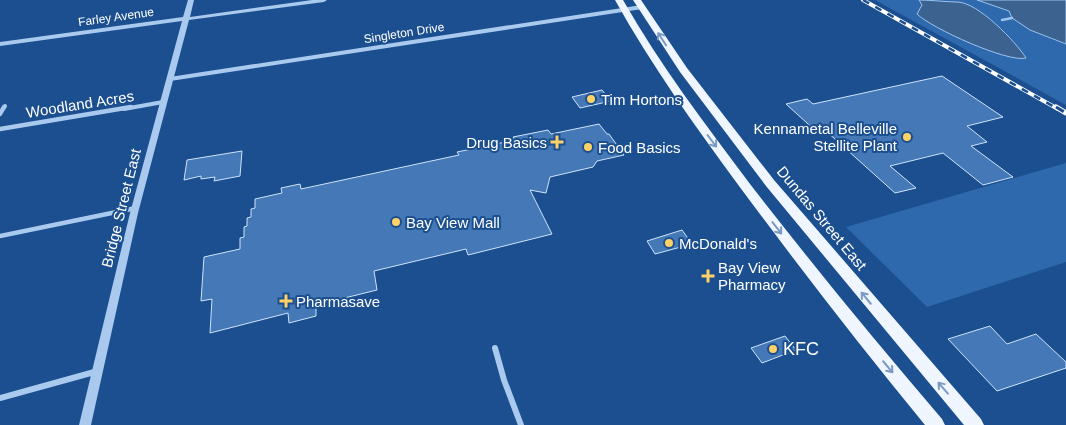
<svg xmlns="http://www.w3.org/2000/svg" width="1066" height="425" font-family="Arial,sans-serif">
	<rect width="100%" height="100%" fill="#1b4f8f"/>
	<g fill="#2e69ad">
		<path d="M875 0H977L1009 11 1051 39 1066 44V105Z"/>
		<path d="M1066 163V262L927 307 846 227Z"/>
	</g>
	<g fill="#3c6290" stroke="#9cc4f0">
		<path d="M919 0C932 0 946 2 957 2 978 2 1016 42 1026 58 1008 63 931 28 917 14L922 5Z"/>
		<path d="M977 0H1066V44L1030 30 1012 18 1009 11Z"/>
	</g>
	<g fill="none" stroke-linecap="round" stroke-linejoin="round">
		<path stroke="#9cc4f0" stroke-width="2.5" d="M1002 20 1012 18"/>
	</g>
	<g fill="#4478b7" stroke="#cfe3fa">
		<path d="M942 76 1003 117 967 126 987 142 971 146 1013 177 983 185 943 153 890 166 916 188 895 193 826 131 818 133 786 104 807 99 813 104Z"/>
		<path d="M602 90 611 101 580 108 572 97Z"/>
		<path d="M599 124 607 134H609L624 155 597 161 593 167 550 177 546 193 530 190 552 234 468 255 466 249 374 271 377 290 316 305V316L289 323 288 313 210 333 212 299 201 301 204 257 240 249V238L244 237V227L247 226V218L251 217V209L255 208V199L282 193 281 188 300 184 301 189 459 155 457 152 515 140 513 137 548 130 551 134Z"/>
		<path d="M242 151 240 176 214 181 215 177 201 179V176L184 180 187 160Z"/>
		<path d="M682 230 692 244 655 254 647 241Z"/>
		<path d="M990 326 1007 344 1036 334 1066 362V368L997 391 948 339Z"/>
		<path d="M785 336 796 350 762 363 751 348Z"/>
	</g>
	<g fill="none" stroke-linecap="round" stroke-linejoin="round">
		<g stroke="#a9c9ee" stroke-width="4">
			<path d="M170 79 642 7"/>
			<path d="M3 109 5 106"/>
			<path d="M124 109 163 102"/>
		</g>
		<g stroke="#a9c9ee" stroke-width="4.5">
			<path d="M0 114 4 107"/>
			<path d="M0 129 131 107"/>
			<path d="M0 236 136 208"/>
		</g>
		<g stroke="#a9c9ee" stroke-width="6">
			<path d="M495 348 504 380 521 425"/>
			<path d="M0 398 98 371"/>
		</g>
		<path fill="#a9c9ee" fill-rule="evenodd" d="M188 0H194L190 17 312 0H327L324 2 189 20 138 213 91 425H79L130 213 182 21 0 46V42L183 17Z"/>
		<g fill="#f0f6ff" fill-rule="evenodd">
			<path d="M615 0H623C660 65 705 124 750 184 812 264 876 342 942 419L945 425H925C861 347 799 267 739 186 695 126 651 65 615 0Z"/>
			<path d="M633 0H641L687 68 774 180 981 419 984 425H964L766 186 680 72Z"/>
		</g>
		<defs>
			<path id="rail-far1" d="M863 0 1058 109"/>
			<path id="rail" d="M1056 107 1066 113"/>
		</defs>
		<use href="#rail-far1" stroke="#fff" stroke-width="4"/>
		<use href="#rail" stroke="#fff" stroke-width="5"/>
		<use href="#rail-far1" stroke="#1b4f8f" stroke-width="2.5" stroke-dasharray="7" stroke-linecap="butt"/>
		<use href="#rail" stroke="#1b4f8f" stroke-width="3" stroke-dasharray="9" stroke-linecap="butt"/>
	</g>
	<defs><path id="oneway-shaft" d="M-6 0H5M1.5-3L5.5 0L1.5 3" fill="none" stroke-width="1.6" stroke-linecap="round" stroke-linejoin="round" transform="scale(1.25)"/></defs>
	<g stroke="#7b9ac1">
		<use href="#oneway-shaft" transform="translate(662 39) rotate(-123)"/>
		<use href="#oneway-shaft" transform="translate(712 141) rotate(53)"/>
		<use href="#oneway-shaft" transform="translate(777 228) rotate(52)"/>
		<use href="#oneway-shaft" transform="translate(866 298) rotate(-130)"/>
		<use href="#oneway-shaft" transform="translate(888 367) rotate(50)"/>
		<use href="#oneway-shaft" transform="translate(943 388) rotate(-131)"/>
	</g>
	<g fill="#ffd166" stroke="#1b4f8f" stroke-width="2">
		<circle cx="591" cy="99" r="5"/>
		<circle cx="907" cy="137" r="5"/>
		<path d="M554.5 134.5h5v5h5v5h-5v5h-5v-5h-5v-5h5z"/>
		<circle cx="588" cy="147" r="5"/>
		<circle cx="396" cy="222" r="5"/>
		<circle cx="669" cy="243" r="5"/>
		<path d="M705.5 268.5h5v5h5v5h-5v5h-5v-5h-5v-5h5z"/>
		<path d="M283.5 293.5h5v5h5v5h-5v5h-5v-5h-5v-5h5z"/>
		<circle cx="773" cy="349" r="5"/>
	</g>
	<g text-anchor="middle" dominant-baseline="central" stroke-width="4" stroke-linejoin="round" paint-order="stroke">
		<g font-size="12" fill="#fff" stroke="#1b4f8f">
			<text transform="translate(116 17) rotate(-8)">Farley Avenue</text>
			<text transform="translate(404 33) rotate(-9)">Singleton Drive</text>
		</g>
		<g font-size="15" fill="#fff" stroke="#1b4f8f" text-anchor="start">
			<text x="601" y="99">Tim Hortons</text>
			<text x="897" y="128" text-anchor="end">Kennametal Belleville<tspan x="897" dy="17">Stellite Plant</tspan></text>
			<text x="547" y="142" text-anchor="end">Drug Basics</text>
			<text x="598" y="147">Food Basics</text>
			<text x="406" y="222">Bay View Mall</text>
			<text x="679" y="243">McDonald's</text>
			<text x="718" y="267">Bay View<tspan x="718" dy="17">Pharmacy</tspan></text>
			<text x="296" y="301">Pharmasave</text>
		</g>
		<g font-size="15" fill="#fff" stroke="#1b4f8f">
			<text transform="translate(80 104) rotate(-9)">Woodland Acres</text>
			<text transform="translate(121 208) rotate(-76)">Bridge Street East</text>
			<text transform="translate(822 218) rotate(50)">Dundas Street East</text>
		</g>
		<g font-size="18" fill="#fff" stroke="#1b4f8f" text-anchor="start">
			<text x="783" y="349">KFC</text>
		</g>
	</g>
</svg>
